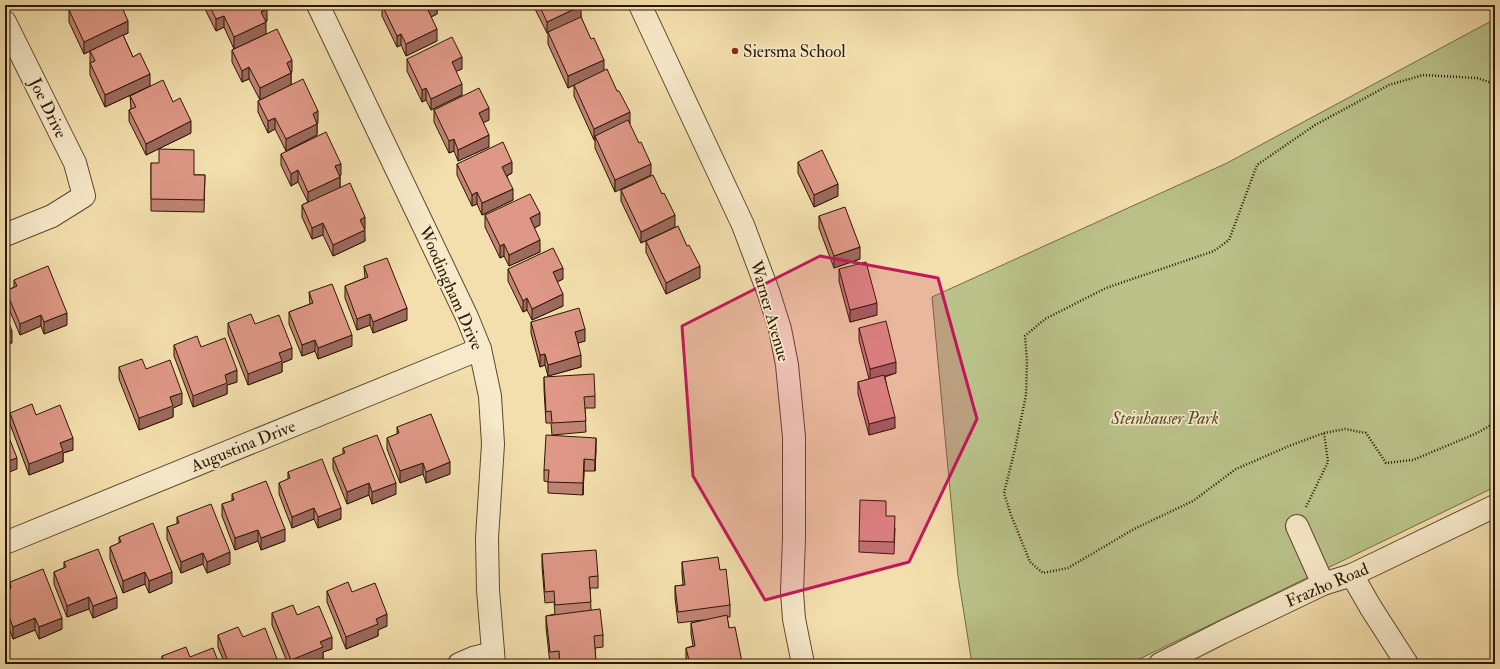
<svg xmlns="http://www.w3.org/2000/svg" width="1500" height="669" font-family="'IM FELL Double Pica',serif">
	<rect width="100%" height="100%" fill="#f3dfad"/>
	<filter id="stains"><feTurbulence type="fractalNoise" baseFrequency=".005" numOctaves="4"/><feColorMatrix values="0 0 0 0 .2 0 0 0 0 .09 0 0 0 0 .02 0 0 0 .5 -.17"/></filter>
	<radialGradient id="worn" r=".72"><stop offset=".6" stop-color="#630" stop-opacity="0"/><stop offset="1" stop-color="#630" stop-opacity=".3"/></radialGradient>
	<path fill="#bac28a" stroke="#736c46" d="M1495 19V487L1129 664H972L958 576 932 297 1227 163Z"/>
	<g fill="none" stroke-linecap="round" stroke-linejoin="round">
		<defs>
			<g id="minor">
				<path d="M318 5 467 317 480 349 490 396 493 444 487 538 488 590 494 664"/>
				<path d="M640 5 743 225 769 294 780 329 787 365 794 437V538L792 592 794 619 803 664"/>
				<path d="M5 22 75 163 84 196 52 216 5 235"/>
				<path d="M1297 526 1323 584"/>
				<path d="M5 543 480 349"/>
				<path d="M1352 575 1371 608 1407 664"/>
				<path d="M459 664 473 658 493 653"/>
				<path d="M1160 664 1221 633 1323 584 1352 575 1495 506"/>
			</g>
		</defs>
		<use href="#minor" stroke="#5e482d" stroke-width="24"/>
		<g stroke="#2c1602" stroke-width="2.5" stroke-dasharray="1 2" stroke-linecap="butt">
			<path d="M1495 84 1477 78 1423 75 1389 85 1315 125 1257 165 1229 240 1214 251 1106 288 1045 319 1025 336 1027 361 1026 395 1015 449 1004 493 1011 515 1030 562 1043 573 1068 568 1134 529 1193 501 1236 469 1289 446 1324 433 1345 429 1366 433 1386 463 1413 460 1475 434 1495 423"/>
			<path d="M1306 507 1328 462 1324 433"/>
		</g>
		<use href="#minor" stroke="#f7eaca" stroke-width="22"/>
	</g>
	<g fill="#c08374" stroke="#2c1602">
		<path d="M69 5H121L128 33 123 35 133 57 150 86 105 107 90 75V51L84 54 69 22Z"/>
		<path d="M206 5H265L267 21 234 49 224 27 216 31 206 11Z"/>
		<path d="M382 5H437V14L431 17 437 41 406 56 401 45 397 47 382 16Z"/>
		<path d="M533 5H580L581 17 604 71 617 91 615 192 595 148V140H594L574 96V85L568 88 548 44V33H547Z"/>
		<path d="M232 50 292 72H291V85L318 123H317V135L286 151 275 129 268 133 258 112V101L260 100 249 79 242 82 232 62Z"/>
		<path d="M407 59 462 69 456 71 462 95 431 110 426 100 422 102 407 71Z"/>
		<path d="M130 96 191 133 146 155 129 121V110L131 109Z"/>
		<path d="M434 110 489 120 483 122 489 147 458 161 454 151 449 153 434 122Z"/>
		<path d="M281 154 341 175 340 176V187L365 229H364L365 241 333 256 323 235 312 239 302 217V205L308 202 298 182 291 186 281 165Z"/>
		<path d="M798 162 838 196 814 207 798 173Z"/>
		<path d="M151 163 194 175H205L204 212 151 211Z"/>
		<path d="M457 164 512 173 507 176 513 200 482 215 477 204 472 206 457 175Z"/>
		<path d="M621 190 675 227 641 243 621 201Z"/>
		<path d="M485 215 540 225 534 228 540 252 509 266 504 256 500 258 485 227Z"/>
		<path d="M819 216 860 259 834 268 819 228Z"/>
		<path d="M646 241 687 246 700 278 666 294 646 252Z"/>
		<path d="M364 266 407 320 373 333 370 325 357 330 345 298V286L365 278Z"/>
		<path d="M508 269 563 279 557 282 563 306 532 320 527 310 523 312 508 281Z"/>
		<path d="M839 269 877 315 850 322 839 281Z"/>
		<path d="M14 280 67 325 44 334 41 326 20 335 6 302V291L14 287Z"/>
		<path d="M309 292 352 346 318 359 315 351 302 356 289 324V312L310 304Z"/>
		<path d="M531 322 585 341 578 343 581 367 548 376 545 365 540 367 531 333Z"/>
		<path d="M228 323 255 324 292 359 282 363V372L248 385 228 334Z"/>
		<path d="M859 328 896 373 885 377 895 428 869 435 858 394V382L869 379 859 340Z"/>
		<path d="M174 345 201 347 237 382 227 385V394L193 407 174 356Z"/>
		<path d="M119 367 146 369 182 404 173 408V417L139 430 119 379Z"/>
		<path d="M544 377 595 396V408H585L586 432 552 435 551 423H546L544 389Z"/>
		<path d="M10 413 36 415 73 450 63 453V462L29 475 10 424Z"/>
		<path d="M397 427 450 474 426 483 423 474 400 483 387 449V438L397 434Z"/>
		<path d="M343 448 396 494 372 504 369 495 347 504 333 469V458L343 454Z"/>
		<path d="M596 449 595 471H584L583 495 548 493V482L544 481V470Z"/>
		<path d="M288 472 341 519 318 528 314 519 292 528 279 494V483L288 479Z"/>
		<path d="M232 494 285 541 261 550 258 541 235 550 222 516V504L232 501Z"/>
		<path d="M886 516 895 528 894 554 859 552V541Z"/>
		<path d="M177 517 230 564 207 573 203 564 181 573 167 539V527L177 524Z"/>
		<path d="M119 537 172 583 149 593 145 584 123 593 110 559V547L119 543Z"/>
		<path d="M542 554 598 576V588H590L591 610 603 635V647L595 648 596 664H559V663L550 664 546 627V616L555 614 554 602 545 603 542 566Z"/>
		<path d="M64 562 117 608 93 618 89 609 67 617 54 584V572L64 568Z"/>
		<path d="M682 562 720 570 730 605V617H727L729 628 742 664H687L686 659V648L693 646 691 634V623L703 620 678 623 675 598V586L683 585 682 573Z"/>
		<path d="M10 582 62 629 39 639 35 630 13 639 5 618V591L10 589Z"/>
		<path d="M327 591 387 626 378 630V636L346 649 327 602Z"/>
		<path d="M272 613 297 615 332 649 323 652V659L309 664H288L272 625Z"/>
		<path d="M218 635 243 637 277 664H225L218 647Z"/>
		<path d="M162 656 190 657 219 664H162Z"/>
	</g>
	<g fill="#9c6a5e" stroke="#2c1602">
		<path d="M432 5H437V14L427 19V8Z"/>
		<path d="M581 6V18L547 33V22Z"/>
		<path d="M267 9V21L261 23V12Z"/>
		<path d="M224 16V27L216 31V19Z"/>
		<path d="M128 21V33L84 54V42Z"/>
		<path d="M266 22V34L234 49V37Z"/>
		<path d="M437 29V41L406 56V44Z"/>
		<path d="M401 34V45L397 47V36Z"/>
		<path d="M462 57V69L452 73V62Z"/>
		<path d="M292 60V72L287 74V63Z"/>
		<path d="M604 60V71L568 88V76Z"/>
		<path d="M249 67V79L242 82V71Z"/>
		<path d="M291 73V85L260 100V88Z"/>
		<path d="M150 74V86L105 107V95Z"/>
		<path d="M462 84V95L431 110V99Z"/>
		<path d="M426 88V100L422 102V90Z"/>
		<path d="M489 108V120L479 125V113Z"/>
		<path d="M318 111V123L313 125V114Z"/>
		<path d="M630 112V124L595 136V140H594V129Z"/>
		<path d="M275 118V129L268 133V121Z"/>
		<path d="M191 121V133L146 155V144Z"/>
		<path d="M317 124V135L286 151V139Z"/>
		<path d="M489 135V147L458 161V150Z"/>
		<path d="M454 139V151L449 153V141Z"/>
		<path d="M512 162V173L502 178V167Z"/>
		<path d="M341 164V175L335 178V166Z"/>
		<path d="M651 164V175L615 192V180Z"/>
		<path d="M298 170V182L291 186V174Z"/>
		<path d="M340 177V188L308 204V192Z"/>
		<path d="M838 184V196L814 207V195Z"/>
		<path d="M513 189V200L482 215V203Z"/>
		<path d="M477 192V204L472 206V195Z"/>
		<path d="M540 213V225L530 230V218Z"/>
		<path d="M675 215V227L641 243V232Z"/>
		<path d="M365 217V229L360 231V220Z"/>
		<path d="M323 223V235L312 239V228Z"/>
		<path d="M365 230V241L333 256V245Z"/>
		<path d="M540 240V252L509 266V255Z"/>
		<path d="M504 244V256L500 258V246Z"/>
		<path d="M860 247V259L834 268V256Z"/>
		<path d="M700 266V278L666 294V283Z"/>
		<path d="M563 268V279L553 284V272Z"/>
		<path d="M563 294V306L532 320V309Z"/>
		<path d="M527 298V310L523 312V301Z"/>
		<path d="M877 303V315L850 322V310Z"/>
		<path d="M407 308V320L373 333V322Z"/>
		<path d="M67 313V325L44 334V322Z"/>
		<path d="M370 314V325L357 330V319Z"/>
		<path d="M41 315V326L20 335V324Z"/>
		<path d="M585 329V341L575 344V332Z"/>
		<path d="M12 331V343L5 346V334Z"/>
		<path d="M352 335V346L318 359V348Z"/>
		<path d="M315 340V351L302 356V345Z"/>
		<path d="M292 348V359L282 363V372L248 385V374L279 353Z"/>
		<path d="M545 354V365L540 367V355Z"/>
		<path d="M581 355V367L548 376V365Z"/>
		<path d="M896 362V373L870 380V369Z"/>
		<path d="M237 370V382L227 385V394L193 407V396L225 375Z"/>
		<path d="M182 393V404L173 408V417L139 430V418L170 397Z"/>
		<path d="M895 417V428L869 435V424Z"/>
		<path d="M73 438V450L63 453V462L29 475V464L60 443Z"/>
		<path d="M596 438V449L595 471V460Z"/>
		<path d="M17 458V469L7 473V482L5 483V462Z"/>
		<path d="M584 459V471L583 495V483Z"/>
		<path d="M450 462V474L426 483V472Z"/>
		<path d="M423 463V474L400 483V471Z"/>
		<path d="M369 483V495L347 504V492Z"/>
		<path d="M396 483V494L372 504V492Z"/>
		<path d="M314 508V519L292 528V517Z"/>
		<path d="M341 508V519L318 528V517Z"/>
		<path d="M285 529V541L261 550V538Z"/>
		<path d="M258 530V541L235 550V538Z"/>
		<path d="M230 552V564L207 573V562Z"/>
		<path d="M203 553V564L181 573V562Z"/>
		<path d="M145 572V584L123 593V581Z"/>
		<path d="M172 572V583L149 593V581Z"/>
		<path d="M89 597V609L67 617V606Z"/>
		<path d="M117 597V608L93 618V606Z"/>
		<path d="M387 614V626L378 630V636L346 649V637L376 619Z"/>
		<path d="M35 618V630L13 639V627Z"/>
		<path d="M62 618V629L39 639V627Z"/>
		<path d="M332 637V649L323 652V659L309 664H291V660L320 642Z"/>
		<path d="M277 659V664H266V663Z"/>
		<path d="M742 662V664H733Z"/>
	</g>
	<g fill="#df9887" stroke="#2c1602">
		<path d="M72 5H121L128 21 84 42 69 10 74 8Z"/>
		<path d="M209 5H265L267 9 261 12 266 22 234 37 224 16 216 19Z"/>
		<path d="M382 5H432L427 8 437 29 406 44 401 34 397 36Z"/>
		<path d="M539 5H580L581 6 547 22Z"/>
		<path d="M581 17 591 39 594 38 604 60 568 76 548 32Z"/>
		<path d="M277 29 292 60 287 63 291 73 260 88 249 67 242 71 232 50Z"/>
		<path d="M123 35 133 57 140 53 150 74 105 95 90 63 95 61 90 51Z"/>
		<path d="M452 37 462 57 452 62 462 84 431 99 426 88 422 90 407 59Z"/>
		<path d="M607 69 617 91H619L630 112 594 129 574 85Z"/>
		<path d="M303 79 318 111 313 114 317 124 286 139 275 118 268 121 258 101Z"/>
		<path d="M163 80 173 102 180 98 191 121 146 144 129 110 136 107 130 96Z"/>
		<path d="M479 88 489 108 479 113 489 135 458 150 454 139 449 141 434 110Z"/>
		<path d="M628 120 639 143 641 142 651 164 615 180 595 136Z"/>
		<path d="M326 132 341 164 335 166 340 177 308 192 298 170 291 174 281 154Z"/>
		<path d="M503 142 512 162 502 167 513 189 482 203 477 192 472 195 457 164Z"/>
		<path d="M159 149 194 150V175H205L204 200 151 199V163H159Z"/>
		<path d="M822 150 838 184 814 195 798 162Z"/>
		<path d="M653 175 662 194 664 193 675 215 641 232 621 190Z"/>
		<path d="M350 183 365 217 360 220 365 230 333 245 323 223 312 228 302 205Z"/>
		<path d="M530 194 540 213 530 218 540 240 509 255 504 244 500 246 485 215Z"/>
		<path d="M845 207 860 247 834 256 819 216Z"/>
		<path d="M678 226 687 246 689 245 700 266 666 283 646 241Z"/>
		<path d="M553 248 563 268 553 272 563 294 532 309 527 298 523 301 508 269Z"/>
		<path d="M387 258 407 308 373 322 370 314 357 319 345 286 368 277 364 266Z"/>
		<path d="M866 262 877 303 850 310 839 269Z"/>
		<path d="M48 266 67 313 44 322 41 315 20 324 6 291 17 286 14 280Z"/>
		<path d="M332 284 352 335 318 348 315 340 302 345 289 312 313 303 309 292Z"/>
		<path d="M579 308 585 329 575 332 581 355 548 365 545 354 540 355 531 322Z"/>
		<path d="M5 313 12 331 5 334Z"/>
		<path d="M251 314 255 324 279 315 292 348 279 353 282 361 248 374 228 323Z"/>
		<path d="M886 321 896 362 870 369 859 328Z"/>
		<path d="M197 336 201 347 225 338 237 370 225 375 227 383 193 396 174 345Z"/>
		<path d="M142 359 146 369 170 360 182 393 170 397 173 406 139 418 119 367Z"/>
		<path d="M594 374 595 396 584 397 586 421 552 423 551 411 546 412 544 377Z"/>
		<path d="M884 375 895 417 869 424 858 382Z"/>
		<path d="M32 404 36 415 60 405 73 438 60 443 63 451 29 464 10 413Z"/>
		<path d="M431 414 450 462 426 472 423 463 400 471 387 438 399 433 397 427Z"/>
		<path d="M5 427 17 458 5 462Z"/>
		<path d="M377 435 396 483 372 492 369 483 347 492 333 458 345 453 343 448Z"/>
		<path d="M546 435 596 438 595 460 584 459 583 483 548 482 549 470H544Z"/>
		<path d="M322 459 341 508 318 517 314 508 292 517 279 483 290 478 288 472Z"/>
		<path d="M5 465 7 470 5 471Z"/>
		<path d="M266 481 285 529 261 538 258 530 235 538 222 504 234 500 232 494Z"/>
		<path d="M860 500 886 501V516H895L894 542 859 541Z"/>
		<path d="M211 504 230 552 207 562 203 553 181 562 167 527 179 523 177 517Z"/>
		<path d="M153 523 172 572 149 581 145 572 123 581 110 547 121 542 119 537Z"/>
		<path d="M98 549 117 597 93 606 89 597 67 606 54 572 66 567 64 562Z"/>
		<path d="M596 550 598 576 589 577 591 602 555 605 554 591 545 592 542 554Z"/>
		<path d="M718 557 720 570 726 569 730 605 678 612 675 586 685 585 682 562Z"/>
		<path d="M43 569 62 618 39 627 35 618 13 627 5 606V591L11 588 10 582Z"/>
		<path d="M348 582 352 592 375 583 387 614 376 619 378 624 346 637 327 591Z"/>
		<path d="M293 605 297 615 319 606 332 637 320 642 323 647 291 660 272 613Z"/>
		<path d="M600 609 603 635 594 636 596 661 571 664H560L559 651 550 652 546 616Z"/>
		<path d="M727 615 729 628 735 627 742 662 733 664H690L686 648 695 646 691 623Z"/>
		<path d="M238 627 243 637 265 628 277 659 266 663 267 664H229L218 635Z"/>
		<path d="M186 647 190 657 213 648 219 664H166L162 656Z"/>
	</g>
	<path fill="#c2185b" fill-opacity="0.2" stroke="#c2185b" stroke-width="3" stroke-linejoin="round" d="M820 256 938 278 977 419 909 562 765 600 693 476 682 326Z"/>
	<circle fill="#8f2418" stroke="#f7eaca" stroke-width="1.5" cx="735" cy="51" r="4"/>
	<g text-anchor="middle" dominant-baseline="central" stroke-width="3.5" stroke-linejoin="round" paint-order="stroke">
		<g font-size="17" fill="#2c1602" stroke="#f7eaca" text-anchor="start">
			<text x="743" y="51">Siersma School</text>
		</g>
		<g font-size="17" fill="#2c1602" stroke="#f7eaca">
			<text transform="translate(48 108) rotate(64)">Joe Drive</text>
			<text transform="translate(451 288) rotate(66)">Woodingham Drive</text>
			<text transform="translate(770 311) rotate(74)">Warner Avenue</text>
			<text transform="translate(243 446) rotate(-22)">Augustina Drive</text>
			<text transform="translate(1327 585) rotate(-23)">Frazho Road</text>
		</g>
		<g font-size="17" font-style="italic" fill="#574a2b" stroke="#f7eaca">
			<text x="1165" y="418">Steinhauser Park</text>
		</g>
	</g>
	<rect width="1500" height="669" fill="none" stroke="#f3dfad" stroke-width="20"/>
	<rect x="6" y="6" width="1488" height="657" fill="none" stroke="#2c1602" stroke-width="2"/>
	<rect x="10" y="10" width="1480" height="649" fill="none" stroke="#2c1602"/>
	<rect width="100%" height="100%" filter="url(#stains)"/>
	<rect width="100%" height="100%" fill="url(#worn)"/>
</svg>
